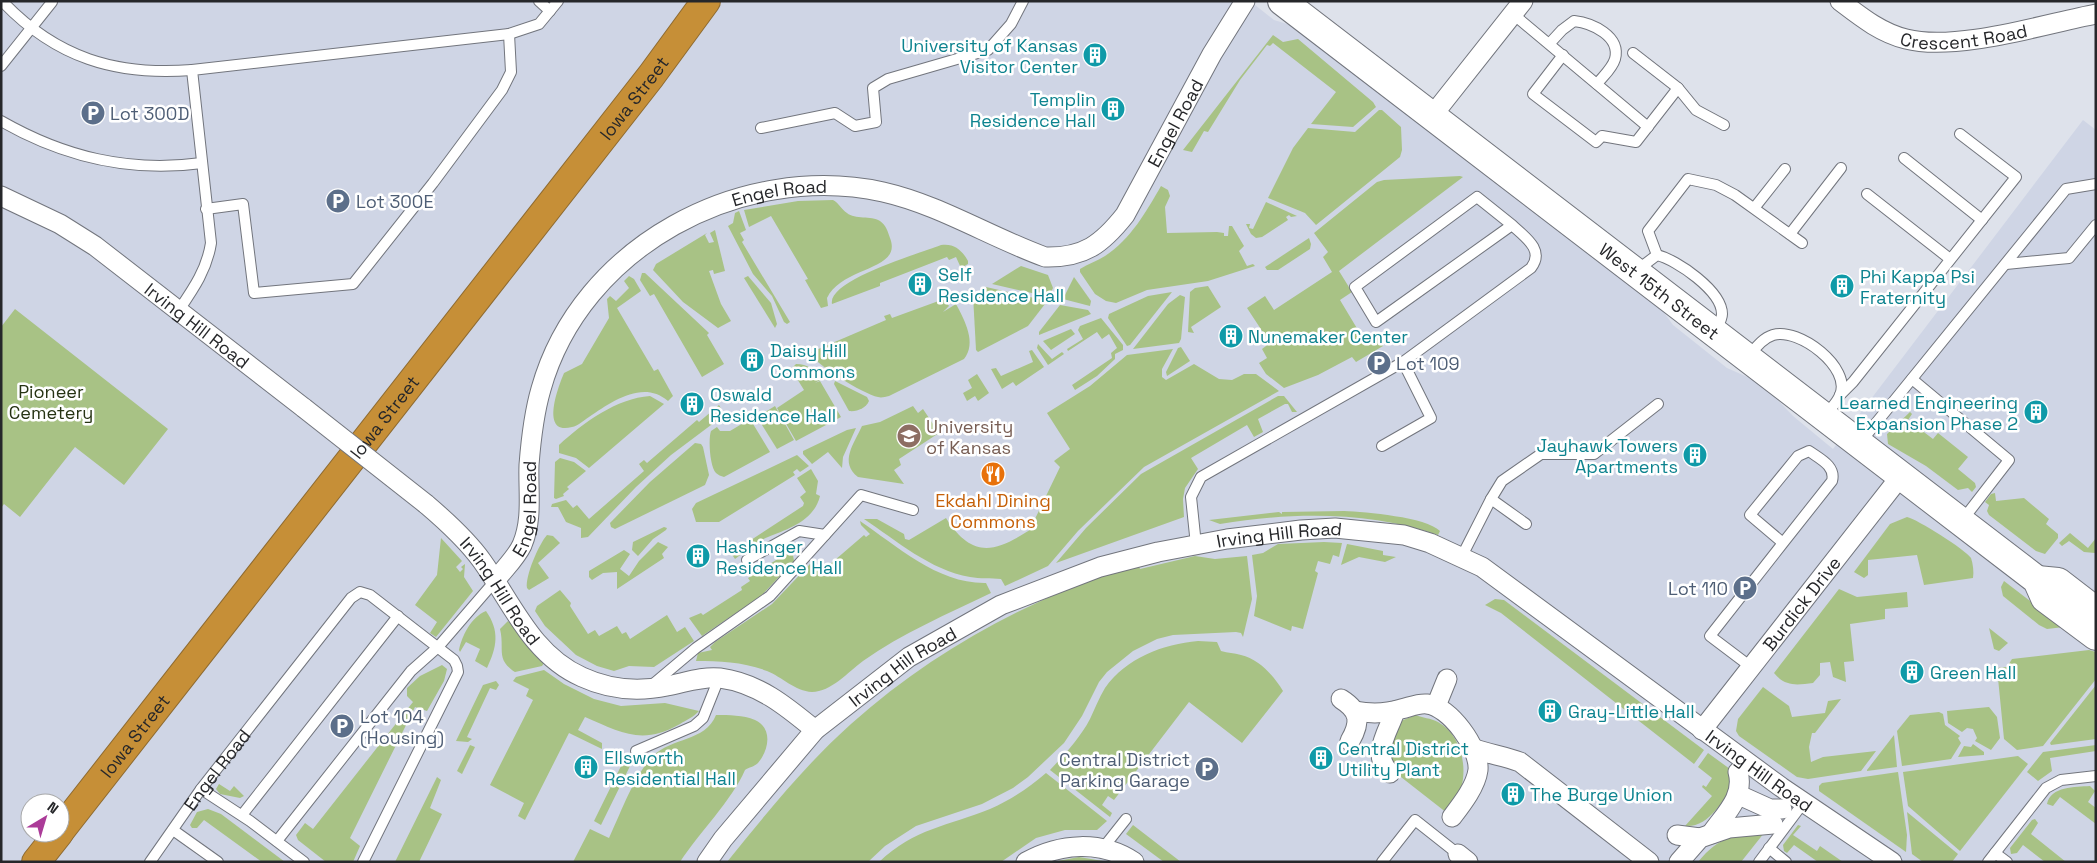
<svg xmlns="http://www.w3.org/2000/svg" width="2097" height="863" font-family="'Space Grotesk',sans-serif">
	<rect width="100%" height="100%" fill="#dee2eb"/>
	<path fill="#cfd5e5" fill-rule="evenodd" d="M1 1H1250L1274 20 1297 27 1660 307 1673 325 1727 368 1761 383 1793 416 1833 449 2083 120 2096 130V862H1ZM30 803H60V833H30Z"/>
	<g fill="#a8c285">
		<path d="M1273 35 1283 42 1298 39 1373 102 1376 107 1353 127 1311 124 1336 92 1273 43 1270 46 1267 45 1240 80 1208 132 1204 131 1192 152 1183 150Z"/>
		<path d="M1379 110H1382L1401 127 1402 150 1400 157 1316 225 1305 213 1268 198 1293 148 1308 128 1355 132Z"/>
		<path d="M1460 176 1463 177 1339 271 1352 292 1340 300 1364 340 1375 334 1383 346 1356 362 1352 357 1318 375 1284 388 1266 374 1259 363 1267 358 1262 349 1270 343 1247 308 1265 296 1274 310 1332 272 1323 257 1328 252 1314 233 1377 182 1384 180Z"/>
		<path d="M1161 186 1168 190 1170 196 1165 207 1167 233 1217 232 1224 233V236H1228L1229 226H1232L1244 246 1239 251 1247 266 1253 264 1255 266 1208 281 1147 290 1116 303 1106 301 1095 294 1080 272V269C1088 264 1097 261 1105 256 1131 239 1146 212 1161 186Z"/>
		<path d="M798 201 833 200C839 203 841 209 847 213 855 220 871 215 880 221 886 225 888 232 890 238 903 271 842 266 827 298L828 306 821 308 805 280 808 279 771 216 749 227 744 210Z"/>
		<path d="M1266 202 1297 216 1291 217 1289 215 1286 217 1288 220 1262 237 1256 238 1251 234 1246 224H1250L1249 228 1253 229Z"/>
		<path d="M739 211 746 230 740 233 744 240 742 242 790 322 787 324 784 322 772 296 753 274 728 226 733 223 735 213Z"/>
		<path d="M715 230 725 271 714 274 713 270 709 271 721 304 731 321 718 328 683 302 653 270 656 264 707 233 705 235 709 243 714 242 710 233Z"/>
		<path d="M1309 238 1311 244 1310 249 1278 270H1267L1265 267Z"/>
		<path d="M941 245C954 243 962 250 968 261V264L961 268 956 257 949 260 947 257 880 283V286L832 304C827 280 921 253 941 245Z"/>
		<path d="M1021 266 1048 275 1053 288 1050 294 1045 296 992 284Z"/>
		<path d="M642 273H645L709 333 707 335 724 364 702 377 654 294 650 296 640 280Z"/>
		<path d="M629 276 634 279 641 291 617 308 654 371 658 369 673 396 668 401C643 379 611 402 589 417 584 420 578 426 572 427 539 436 559 385 564 373L582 364 609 318 607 299 610 296 616 301 629 288 624 281Z"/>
		<path d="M748 276 771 303 777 324 775 328 744 278Z"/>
		<path d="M1074 277 1091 301 1090 306 1063 299Z"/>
		<path d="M1208 286 1221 307 1191 327 1194 333 1188 332 1190 292 1195 288Z"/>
		<path d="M986 287 1043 300 1045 304 1028 326 978 352 976 350 973 295Z"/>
		<path d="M1172 292 1130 345 1127 346 1108 318 1109 314 1148 296Z"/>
		<path d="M1180 295 1185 297 1181 339 1179 343 1133 349 1168 304Z"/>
		<path d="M944 299 949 306 943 312 956 304C965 321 977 343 964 359L889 396C885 397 881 398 878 397 863 394 817 365 809 353L886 320 884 316 890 314 892 318Z"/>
		<path d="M1060 305 1088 310 1091 314 1039 335V332Z"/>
		<path d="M15 309 168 429 124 485 75 447 20 517 4 504 1 508V327Z"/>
		<path d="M1101 318 1123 345V350L1115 354V359L1097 376 1075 390 1072 385 1112 358 1111 353 1117 348 1109 334 1102 339 1097 332 1068 351 1067 349 1083 339 1078 330 1080 326Z"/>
		<path d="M1071 329 1075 334 1051 350 1043 341Z"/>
		<path d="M1038 344 1052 359 1062 352 1064 354 1048 365 1037 348Z"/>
		<path d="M1181 347 1190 361 1167 376 1166 372 1178 348Z"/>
		<path d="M1173 349 1162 369V377L1166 380 1194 364 1219 379 1232 380 1244 374H1256L1279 391 1144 467 1078 531 1048 566 1005 586 1001 579C991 578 980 579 970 577 930 570 897 541 864 519H877L904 534 905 539 909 540 946 518C974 562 998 551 1036 526L1034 521 1060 467 1054 461 1070 449 1047 413 1090 386 1127 355Z"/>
		<path d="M1032 350 1044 367 1016 386 1013 382 1002 389 991 369 996 368 1001 376 1033 362 1029 351Z"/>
		<path d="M796 364C808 364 814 369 820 380L815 383 820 381 841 417 796 441 777 408 804 390 791 369Z"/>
		<path d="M977 374 989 393 978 401 975 396 967 401 963 393 972 388 968 380Z"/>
		<path d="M835 381 867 397 869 401C866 408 857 412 849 411L834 384Z"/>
		<path d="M650 396 664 404 589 468 576 458 559 453V445C583 423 617 398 650 396Z"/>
		<path d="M1278 396H1284L1297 412H1292L1288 404H1285L1258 419 1263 432 1254 437 1247 425 1191 458 1198 469 1185 488 1183 499 1184 517 1056 563 1086 528 1141 474Z"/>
		<path d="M719 405 723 412V416L671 455 636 487 588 537 581 538V528L566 522 558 507H551L552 504 566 500 573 508 577 505 589 519 644 471 639 464 644 460 647 463 697 420 699 422Z"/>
		<path d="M775 406 794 440 777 449 757 417Z"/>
		<path d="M913 406 918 413 923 409 939 433 899 459 901 465 894 470 904 484 858 477C839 462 854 444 862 426L880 422Z"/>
		<path d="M1910 412 1912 414 1908 420 1933 439 1938 433 1968 457 1958 469 1975 483 1976 487 1972 492 1968 488 1958 490 1926 466 1888 444 1887 434Z"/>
		<path d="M750 419 770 452 724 477C721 476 718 475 716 473 710 467 708 439 711 431L717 427 720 431H730Z"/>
		<path d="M856 428 843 457 842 468 828 452 812 464 803 454V451L847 430Z"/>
		<path d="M695 443 701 444 703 447 709 475 705 485 615 529 611 527 610 523 650 482Z"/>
		<path d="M797 455 809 466 800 472 797 469 793 472 795 475 719 522H696L692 509 696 503Z"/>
		<path d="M560 458 574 462 586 471 567 487 569 489 563 494 564 496 556 499 554 498 555 462Z"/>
		<path d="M811 469 818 481 816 494 820 496C814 521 788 529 768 537 756 542 745 552 735 559L731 553 803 506 804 503 800 497 806 492 797 478Z"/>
		<path d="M1995 493 1996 501 2024 498 2049 519 2046 524 2058 534V538L2045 554 2036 551 1989 515 1987 511 1989 505 1985 502 1991 494Z"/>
		<path d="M1344 511C1366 512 1426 517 1440 531L1438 535C1370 511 1291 512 1220 524L1209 520 1279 512 1282 514V512Z"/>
		<path d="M1907 517C1917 519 1966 550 1971 558 1973 564 1974 572 1973 578L1924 585 1917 555 1868 560V575L1864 578 1854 572 1890 524Z"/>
		<path d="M860 521C897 546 938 584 986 583L991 593C948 614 902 633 863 661 848 672 831 692 812 692 795 691 782 677 767 671 744 662 720 661 696 661L698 653 712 650 710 647 715 642 772 604 810 564 815 565 821 572 864 535 866 537 870 534 861 525Z"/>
		<path d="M664 527 667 528 666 530 653 539 638 556 632 550 633 542Z"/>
		<path d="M2070 533 2088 548 2096 538 2095 553 2084 552 2069 541 2062 546 2059 543Z"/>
		<path d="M547 535 553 536 560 543 538 563 549 578 529 590 527 588C525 576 539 544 547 535Z"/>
		<path d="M441 538 462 561 456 567 460 572 463 569 461 567 465 564 464 577 473 591 436 637 430 633 437 622 415 605 437 575Z"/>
		<path d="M658 542 668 547 662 554 664 558 617 589V572L603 573 592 580 589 577V571L624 550 630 554 620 569 629 576 639 561Z"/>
		<path d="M1324 542 1342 543 1339 557 1333 555 1330 564 1318 561 1315 571 1318 573 1303 629 1292 626 1291 631 1254 616 1257 596 1252 555 1263 553 1278 544Z"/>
		<path d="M1347 544 1383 551V555L1396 557 1385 562 1359 557 1341 565Z"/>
		<path d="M787 553 793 555 794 561 761 596 702 636 689 618 701 613 703 615 742 590 741 587 750 581 748 578Z"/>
		<path d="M1195 556 1215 559 1247 556 1252 599 1243 637 1241 633 1236 632 1173 635 1157 639 1133 651 1107 672 1099 682 1082 716 1064 743 1028 777 1013 788 982 804 916 826 885 846 868 862H727C766 814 805 765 851 724 934 650 1032 597 1138 564L1140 569Z"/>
		<path d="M2004 581 2064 627 2047 629 2039 625 2003 596 2001 587Z"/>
		<path d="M1839 589 1857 597 1907 592 1908 607 1885 609V619L1850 624 1854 661 1844 662 1846 682 1833 677 1830 662 1820 663V675L1813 683C1797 685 1785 687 1774 673Z"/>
		<path d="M560 590 571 603 570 606 588 634 595 630 599 636 617 626 622 634 626 632 630 639 667 615 677 632 685 627 694 641 654 667 629 666 614 671 597 666 576 655 545 626 535 611 537 606Z"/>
		<path d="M1495 599 1504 600 1704 750 1694 764 1501 613 1485 605Z"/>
		<path d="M486 611C500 631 497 647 487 668L475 661 480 649 466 642 460 652 459 650C462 636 471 617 486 611Z"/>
		<path d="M508 621 544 663 542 666 515 672C495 659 505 649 500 629Z"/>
		<path d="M1989 628 2008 643 1999 651 1994 649Z"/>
		<path d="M1198 641 1217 642 1221 651C1228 653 1234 653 1241 655 1259 659 1274 676 1283 691L1242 743 1189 702 1114 800 1108 796 1102 805 1112 813 1110 817 1050 770C1065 754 1080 738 1090 719 1095 708 1099 698 1105 688 1126 658 1163 644 1198 641Z"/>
		<path d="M2089 650 2096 652V679L2043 746 2017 750 2004 739 1997 668 2007 667 2012 659Z"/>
		<path d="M442 665 447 669 444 681 427 711 415 707 350 838 360 846 353 862H326L298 840 296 835 305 823 313 829 413 702 407 696V688L420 676Z"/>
		<path d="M544 670 564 684 594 699 621 706 665 703 699 711C694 717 686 720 680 724 642 746 620 732 585 717L578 730 602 743V749L569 733 525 820 518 816 524 803 490 785 533 700 526 696 529 689 513 681 516 677Z"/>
		<path d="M496 681 499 685 496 690 490 688 467 737 472 739 468 742 456 741 483 685Z"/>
		<path d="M2096 685V739L2051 745 2050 743Z"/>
		<path d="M1763 687 1789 706 1792 717 1825 713 1828 701 1841 699 1815 733H1812L1809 747 1811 762 1823 757 1876 751 1861 771 1808 779 1797 777 1739 736 1736 731 1738 719Z"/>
		<path d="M1989 707 1997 717 2000 738 1991 750 1975 741 1977 738 1973 729 1967 728 1962 732 1948 723 1947 711Z"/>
		<path d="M1939 712 1943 714 1945 725 1960 736 1958 738 1961 743 1951 759 1902 766 1897 731 1910 715Z"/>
		<path d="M716 715C729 715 743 715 755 720 773 728 769 750 758 763 754 767 749 767 745 770 732 800 699 833 680 862H573L590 829 609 838C621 813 634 775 653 756 672 737 705 742 716 715Z"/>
		<path d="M1416 715C1422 718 1431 718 1438 722 1460 734 1468 764 1461 789 1458 797 1452 805 1447 813L1392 770 1384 754 1398 722Z"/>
		<path d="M1894 735 1897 767 1867 771V770Z"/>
		<path d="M1973 744 1984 752V755L1958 757 1964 746 1971 747Z"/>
		<path d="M470 745 475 747 462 774 457 771Z"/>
		<path d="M2096 745V751L2050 758 2052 771 2038 781 2027 772 2043 752Z"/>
		<path d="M616 751 628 755 632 762 601 825 594 821 624 760 613 755Z"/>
		<path d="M1708 753 1730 769 1735 783C1723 800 1709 828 1685 826L1712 796 1702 787 1703 785 1706 787 1712 778 1698 767Z"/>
		<path d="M2018 756 2028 764 1960 851 1908 806 1903 772Z"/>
		<path d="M1898 772 1907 835 1906 852 1819 791V786L1822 783Z"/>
		<path d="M1046 773 1107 821 1097 830H1065L1036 838 1001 862H879C915 828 948 826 990 809 1010 800 1029 788 1046 773Z"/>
		<path d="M437 777 441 780 430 808 442 814 419 862H395Z"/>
		<path d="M219 784 230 791 234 786 244 796 240 798 220 794 216 789Z"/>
		<path d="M2090 786 2095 791 2088 802 2096 808V824L2060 797 2053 806 2047 804C2051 786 2075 787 2090 786Z"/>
		<path d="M208 809 221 814 285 862H262L204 820 197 828H192L190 825 197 812Z"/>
		<path d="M1907 812 1958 854 1952 862H1923L1912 854Z"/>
		<path d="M2035 819 2038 823 2031 834 2066 862H2045L2023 845 2017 853 2011 854 2010 848 2032 820Z"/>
		<path d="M1133 825 1181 862H1164L1126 834Z"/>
		<path d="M1798 825 1801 826 1793 835 1817 851 1820 846 1843 862H1818L1794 845 1787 853 1784 851 1783 845Z"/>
		<path d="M1768 828 1741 862H1698C1719 836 1737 834 1768 828Z"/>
		<path d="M1079 857 1109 862H1052Z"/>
	</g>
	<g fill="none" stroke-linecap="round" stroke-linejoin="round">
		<defs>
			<g id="lane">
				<path d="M2 1C56 58 116 76 192 70"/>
				<path d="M539 1 550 11"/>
				<path d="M1513 14 1648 127"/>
				<path d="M1550 43 1562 30 1574 21C1592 23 1621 36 1615 59 1612 69 1603 76 1597 84"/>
				<path d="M1563 55 1533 94 1596 142 1602 136 1636 142 1678 88 1633 53"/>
				<path d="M1 66 52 2"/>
				<path d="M1678 88 1696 110 1724 125"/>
				<path d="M1 121C64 157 129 173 202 163"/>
				<path d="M761 128 835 113 855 126 876 122 873 88 888 79 988 50 1011 24 1023 1"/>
				<path d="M1904 158 1982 220"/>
				<path d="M1867 194 1950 259"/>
				<path d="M1755 207 1785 169"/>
				<path d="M206 209 243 204 254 293 353 284 433 183 502 90 511 72 509 34"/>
				<path d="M1790 234 1841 168"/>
				<path d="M1657 255 1648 231 1688 179 1716 185 1735 195 1802 243"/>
				<path d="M2006 264 2069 258 2096 225"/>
				<path d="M1636 271 1657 255C1677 260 1722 291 1722 314 1722 320 1717 327 1715 332"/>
				<path d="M179 310C194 288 207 269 211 243L192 70 509 34 539 24 558 1"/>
				<path d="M1747 358C1755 349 1761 339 1773 335 1799 327 1852 368 1840 395 1837 403 1829 410 1824 417"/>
				<path d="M1912 379 2009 460 1961 522"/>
				<path d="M1840 395 1853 382 2016 177 1960 134"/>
				<path d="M1859 444 2066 189 2096 184"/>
				<path d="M1382 446 1431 418 1403 362"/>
				<path d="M1491 499 1502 481 1541 454H1594L1658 404"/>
				<path d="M1196 545 1191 497 1201 477 1403 362 1531 268C1545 250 1525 237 1512 225L1376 322 1355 287 1477 197 1512 225"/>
				<path d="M1462 556 1491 499 1526 524"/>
				<path d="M747 560 799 531 825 535"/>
				<path d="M1751 667 1710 636 1783 543 1750 515 1798 456 1809 451C1820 459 1836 466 1832 481L1783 543"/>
				<path d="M652 685 696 648 770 596 861 495 913 510"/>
				<path d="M636 751 694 726 703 718 719 678"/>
				<path d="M201 789 250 821 304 862"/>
				<path d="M242 815 398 616"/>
				<path d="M173 830 218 862"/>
				<path d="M277 841 411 671 438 647 495 581"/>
				<path d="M1103 848 1126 819"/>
				<path d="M1769 848 1786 862"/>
				<path d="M1995 853 2007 862"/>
				<path id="s1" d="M150 862 201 789 351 598 360 592 370 595 454 660 457 666 458 672 363 862"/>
				<path d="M1382 862 1415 820 1458 854"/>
				<path d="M1759 862 1804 802"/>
				<path d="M1988 862 2046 788 2061 780 2096 776"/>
			</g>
			<g id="street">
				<path id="s2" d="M1840 1C1861 17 1881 33 1906 39 1956 52 2044 24 2096 14"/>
				<path d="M1432 116 1523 1"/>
				<path id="s3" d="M1 196 60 224 95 246 304 408"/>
				<path id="s4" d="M426 504C446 521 467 540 482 561 512 603 532 655 582 677 610 690 638 692 667 686 684 683 702 676 720 678 758 683 786 706 815 730"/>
				<path id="s5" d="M495 581C503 570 516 558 522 545 533 519 528 492 529 465 531 439 534 413 541 389 581 246 742 161 883 192 940 205 990 237 1045 257 1084 258 1102 244 1125 215L1212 54 1245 1"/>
				<path d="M1341 699C1360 711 1361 722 1350 741"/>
				<path d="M1436 706 1447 679"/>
				<path d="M1355 711C1371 714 1385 714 1401 709 1410 707 1418 703 1427 704 1449 706 1480 748 1478 770 1476 786 1462 804 1452 817"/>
				<path id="s6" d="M1702 730 1900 477"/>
				<path d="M1472 748C1488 754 1504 756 1520 762L1649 862"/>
				<path d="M1390 773C1370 754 1389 731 1395 711"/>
				<path d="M1739 795 1770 809H1782"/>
				<path d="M1711 834C1724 815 1745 797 1738 772"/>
				<path d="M1677 835 1700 838"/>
				<path d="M1458 854 1468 862"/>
				<path id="s7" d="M707 862 723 839 815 730 909 657 1001 605 1100 567 1158 552 1227 539 1301 530 1335 528 1404 535 1430 543 1482 567 1781 787 1892 862"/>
				<path d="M1026 862C1060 843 1101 840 1134 862"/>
				<path d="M1679 862 1700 838 1729 828 1773 824"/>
			</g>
			<g id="secondary">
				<path id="s8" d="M1282 1C1534 193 1784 388 2037 580L2045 598 2096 636"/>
				<path d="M2037 580 2058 582 2096 611"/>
			</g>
			<g id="highway">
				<path id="s9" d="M60 831 651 76 706 1"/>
				<path d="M36 862 59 833"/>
			</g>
		</defs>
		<use href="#lane" stroke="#72757d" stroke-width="12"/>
		<use href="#street" stroke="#72757d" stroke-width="21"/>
		<use href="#secondary" stroke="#72757d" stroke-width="30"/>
		<use href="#highway" stroke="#8e6b32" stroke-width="30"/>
		<use href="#lane" stroke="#fff" stroke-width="10"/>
		<use href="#street" stroke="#fff" stroke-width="19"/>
		<use href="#secondary" stroke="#fff" stroke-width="28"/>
		<use href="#highway" stroke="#c68f37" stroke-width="28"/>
		<defs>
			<path id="street-bridge" d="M304 408 426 504"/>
		</defs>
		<use href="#street-bridge" stroke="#72757d" stroke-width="21" stroke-linecap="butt"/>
		<use href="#street-bridge" stroke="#fff" stroke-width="19"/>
	</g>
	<defs>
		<symbol id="building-disc" viewBox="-11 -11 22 22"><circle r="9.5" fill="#0f9aa8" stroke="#fff"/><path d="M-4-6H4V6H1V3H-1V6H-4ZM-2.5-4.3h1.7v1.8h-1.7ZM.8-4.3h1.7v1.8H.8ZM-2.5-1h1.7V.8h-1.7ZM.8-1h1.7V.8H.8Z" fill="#fff"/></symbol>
		<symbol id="parking-disc" viewBox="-11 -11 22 22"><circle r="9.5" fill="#5c6f8a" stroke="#fff"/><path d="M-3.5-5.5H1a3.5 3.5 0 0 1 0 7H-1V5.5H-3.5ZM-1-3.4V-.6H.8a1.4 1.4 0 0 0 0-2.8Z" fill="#fff"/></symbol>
		<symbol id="university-disc" viewBox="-11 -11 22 22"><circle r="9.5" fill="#8d6e63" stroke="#fff"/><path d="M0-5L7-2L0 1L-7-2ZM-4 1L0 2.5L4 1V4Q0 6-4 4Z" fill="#fff"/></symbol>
		<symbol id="restaurant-disc" viewBox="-11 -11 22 22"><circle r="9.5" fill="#e8710a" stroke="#fff"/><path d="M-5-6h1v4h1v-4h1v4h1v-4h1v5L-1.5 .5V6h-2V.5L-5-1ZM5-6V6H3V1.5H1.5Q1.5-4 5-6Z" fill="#fff"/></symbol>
	</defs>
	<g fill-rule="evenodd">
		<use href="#building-disc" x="1081" y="41" width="28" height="28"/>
		<use href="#building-disc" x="1099" y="95" width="28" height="28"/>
		<use href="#parking-disc" x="79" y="99" width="28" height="28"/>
		<use href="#parking-disc" x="324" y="187" width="28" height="28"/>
		<use href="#building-disc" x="906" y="270" width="28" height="28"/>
		<use href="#building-disc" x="1828" y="272" width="28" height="28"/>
		<use href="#building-disc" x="1217" y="322" width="28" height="28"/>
		<use href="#building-disc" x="738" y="346" width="28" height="28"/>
		<use href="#parking-disc" x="1365" y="349" width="28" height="28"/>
		<use href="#building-disc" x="678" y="390" width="28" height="28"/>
		<use href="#building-disc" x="2022" y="398" width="28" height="28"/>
		<use href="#university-disc" x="895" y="422" width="28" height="28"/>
		<use href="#building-disc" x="1681" y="441" width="28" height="28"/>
		<use href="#restaurant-disc" x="979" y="460" width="28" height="28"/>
		<use href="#building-disc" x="684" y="542" width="28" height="28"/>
		<use href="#parking-disc" x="1731" y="574" width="28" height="28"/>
		<use href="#building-disc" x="1898" y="658" width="28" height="28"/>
		<use href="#building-disc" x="1536" y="697" width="28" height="28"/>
		<use href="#parking-disc" x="328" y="712" width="28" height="28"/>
		<use href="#building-disc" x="1307" y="744" width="28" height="28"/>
		<use href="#building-disc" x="572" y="753" width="28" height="28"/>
		<use href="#parking-disc" x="1193" y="755" width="28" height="28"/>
		<use href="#building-disc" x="1499" y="780" width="28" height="28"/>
	</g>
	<g text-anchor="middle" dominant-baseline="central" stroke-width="5" stroke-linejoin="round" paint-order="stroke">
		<g font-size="18" fill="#26272a" stroke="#fff">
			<text stroke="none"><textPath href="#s2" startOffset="135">Crescent Road</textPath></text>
			<text stroke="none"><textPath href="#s9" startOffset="931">Iowa Street</textPath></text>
			<text stroke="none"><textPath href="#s5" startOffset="1010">Engel Road</textPath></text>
			<text stroke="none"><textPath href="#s5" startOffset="531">Engel Road</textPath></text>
			<text stroke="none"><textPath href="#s8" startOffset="476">West 15th Street</textPath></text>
			<text stroke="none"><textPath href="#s3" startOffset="236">Irving Hill Road</textPath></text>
			<text stroke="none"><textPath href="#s9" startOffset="526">Iowa Street</textPath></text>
			<text stroke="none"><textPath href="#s5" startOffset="82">Engel Road</textPath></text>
			<text stroke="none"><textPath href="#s7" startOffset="684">Irving Hill Road</textPath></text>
			<text stroke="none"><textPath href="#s4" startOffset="115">Irving Hill Road</textPath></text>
			<text stroke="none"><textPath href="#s6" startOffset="161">Burdick Drive</textPath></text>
			<text stroke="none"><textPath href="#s7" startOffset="279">Irving Hill Road</textPath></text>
			<text stroke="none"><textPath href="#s9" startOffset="121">Iowa Street</textPath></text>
			<text stroke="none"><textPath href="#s1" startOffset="114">Engel Road</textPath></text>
			<text stroke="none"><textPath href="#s7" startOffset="1238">Irving Hill Road</textPath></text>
		</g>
		<g font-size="18" fill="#0d838f" stroke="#fff" text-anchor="start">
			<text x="1078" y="45" text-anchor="end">University of Kansas<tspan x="1078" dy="21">Visitor Center</tspan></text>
			<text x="1096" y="99" text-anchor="end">Templin<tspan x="1096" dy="21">Residence Hall</tspan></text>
			<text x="938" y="274">Self<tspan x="938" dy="21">Residence Hall</tspan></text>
			<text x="1860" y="276">Phi Kappa Psi<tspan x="1860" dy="21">Fraternity</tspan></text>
			<text x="1248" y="336">Nunemaker Center</text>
			<text x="770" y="350">Daisy Hill<tspan x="770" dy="21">Commons</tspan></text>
			<text x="710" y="394">Oswald<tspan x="710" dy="21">Residence Hall</tspan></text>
			<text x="2018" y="402" text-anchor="end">Learned Engineering<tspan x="2018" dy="21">Expansion Phase 2</tspan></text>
			<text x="1678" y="445" text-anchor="end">Jayhawk Towers<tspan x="1678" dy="21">Apartments</tspan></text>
			<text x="716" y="546">Hashinger<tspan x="716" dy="21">Residence Hall</tspan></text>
			<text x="1930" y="672">Green Hall</text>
			<text x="1568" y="711">Gray-Little Hall</text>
			<text x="1338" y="748">Central District<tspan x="1338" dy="21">Utility Plant</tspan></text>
			<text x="604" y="757">Ellsworth<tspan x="604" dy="21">Residential Hall</tspan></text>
			<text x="1530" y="794">The Burge Union</text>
		</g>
		<g font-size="18" fill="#4e5e75" stroke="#fff" text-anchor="start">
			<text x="110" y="113">Lot 300D</text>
			<text x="356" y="201">Lot 300E</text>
			<text x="1396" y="363">Lot 109</text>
			<text x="1728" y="588" text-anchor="end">Lot 110</text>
			<text x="360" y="716">Lot 104<tspan x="360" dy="21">(Housing)</tspan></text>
			<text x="1190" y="759" text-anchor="end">Central District<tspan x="1190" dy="21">Parking Garage</tspan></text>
		</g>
		<g font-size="18" fill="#263313" stroke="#fff">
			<text x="51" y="391">Pioneer<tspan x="51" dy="21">Cemetery</tspan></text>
		</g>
		<g font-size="18" fill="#785e54" stroke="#fff" text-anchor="start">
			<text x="926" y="426">University<tspan x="926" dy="21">of Kansas</tspan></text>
		</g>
		<g font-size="18" fill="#c56008" stroke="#fff">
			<text x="993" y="500">Ekdahl Dining<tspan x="993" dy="21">Commons</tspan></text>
		</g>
	</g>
	<rect width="2097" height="863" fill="none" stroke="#26272a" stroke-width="5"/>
	<g transform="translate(45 818) rotate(38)"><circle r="24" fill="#ffffff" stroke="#a8a9aa"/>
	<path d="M0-4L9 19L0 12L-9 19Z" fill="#ab3b98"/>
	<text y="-8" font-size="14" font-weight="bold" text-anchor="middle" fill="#26272a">N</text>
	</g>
</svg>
